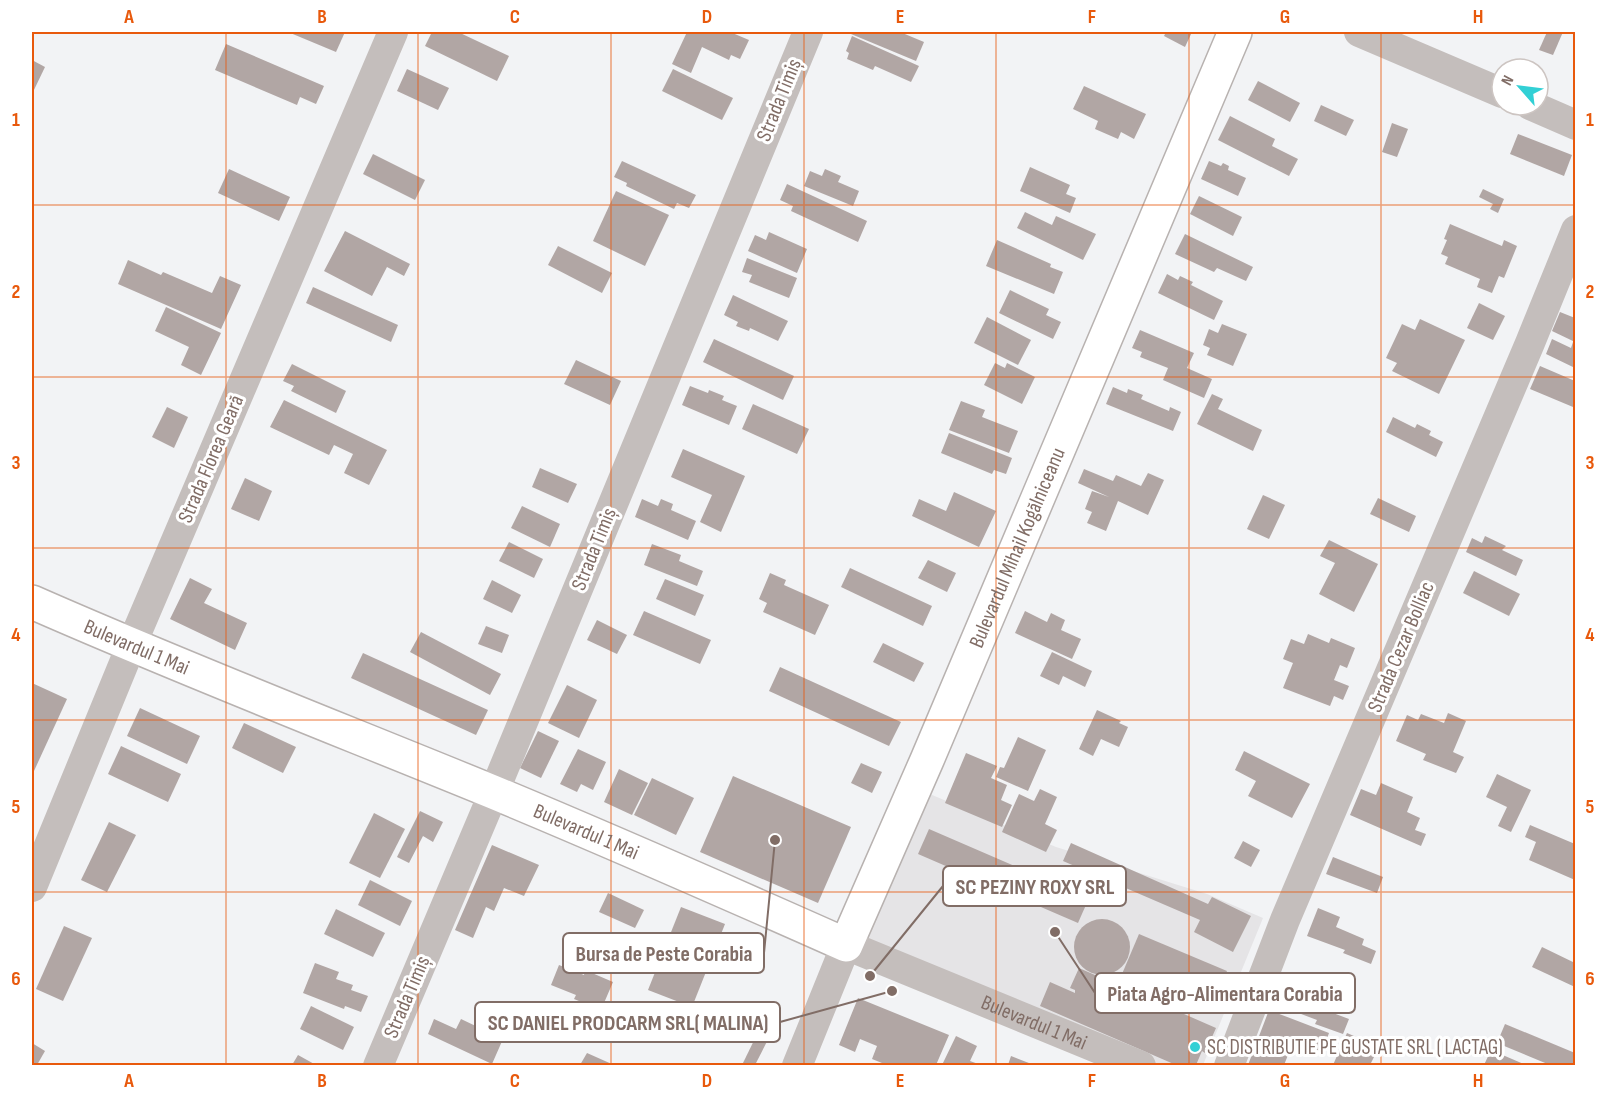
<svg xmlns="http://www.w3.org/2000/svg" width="1607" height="1097" font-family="'Sofia Sans Condensed',sans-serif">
	<rect width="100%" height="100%" fill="#f2f3f5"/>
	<path fill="#e5e4e6" d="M925 792 1056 847 1207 894 1263 918 1203 1065H1160L846 945Z"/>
	<g fill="#b1a6a4">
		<path d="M288 32H345L336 52Z"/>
		<path d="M432 32H458L509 56 497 81 425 46Z"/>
		<path d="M687 32H730L749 40 740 59 731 55 729 60 702 47 691 73 672 64Z"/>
		<path d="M852 32H900L924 42 916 61 851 34Z"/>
		<path d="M1166 32H1192L1185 47 1164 36Z"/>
		<path d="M1547 32H1563L1553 55 1539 50Z"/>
		<path d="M852 36 919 66 911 82 875 66 873 70 847 59 849 53 846 51Z"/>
		<path d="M226 44 324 86 316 104 300 97 297 105 215 70Z"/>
		<path d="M32 60 45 67 33 92 32 91Z"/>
		<path d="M407 69 449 88 438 110 397 91Z"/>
		<path d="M673 69 733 98 722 120 662 91Z"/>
		<path d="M1258 81 1300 103 1290 122 1248 100Z"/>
		<path d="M1084 86 1146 114 1134 139 1121 132 1118 139 1095 129 1098 121 1073 109Z"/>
		<path d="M1321 105 1354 120 1346 136 1314 121Z"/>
		<path d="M1230 116 1275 139 1272 146 1298 159 1289 176 1218 140Z"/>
		<path d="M1392 123 1408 129 1397 157 1382 152Z"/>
		<path d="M1518 134 1572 155 1564 176 1510 154Z"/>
		<path d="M373 154 425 180 415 200 363 174Z"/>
		<path d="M622 161 696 195 689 208 677 203 674 209 626 186 627 183 614 177Z"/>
		<path d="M1209 161 1221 166 1223 163 1229 166 1228 170 1246 178 1238 196 1201 179Z"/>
		<path d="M1030 167 1070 185 1066 194 1076 198 1070 213 1020 191Z"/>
		<path d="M229 169 290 197 279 221 218 193Z"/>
		<path d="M825 169 841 176 838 182 859 191 853 206 804 186 810 171 822 176Z"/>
		<path d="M787 184 867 221 858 242 791 211 793 206 780 200Z"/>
		<path d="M1483 189 1504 199 1498 213 1490 209 1493 204 1479 197Z"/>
		<path d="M616 191 669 215 645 266 593 241Z"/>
		<path d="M1199 196 1242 217 1233 236 1190 214Z"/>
		<path d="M1025 212 1052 225 1056 216 1096 234 1083 260 1017 228Z"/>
		<path d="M1450 224 1502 246 1504 240 1517 246 1504 278 1499 276 1492 293 1477 287 1480 279 1445 264 1448 257 1441 254 1447 240 1444 239Z"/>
		<path d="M345 231 410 264 404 276 387 267 372 296 324 271Z"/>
		<path d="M769 232 807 249 797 273 748 251 755 235 766 240Z"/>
		<path d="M1185 234 1253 267 1246 281 1217 268 1214 272 1175 254Z"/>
		<path d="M997 240 1051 264 1050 267 1063 272 1054 294 986 266Z"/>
		<path d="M558 246 612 273 602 293 548 265Z"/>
		<path d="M747 258 797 278 789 298 749 282 752 275 742 272Z"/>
		<path d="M128 260 161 275 163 272 212 293 220 276 241 285 221 329 118 284Z"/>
		<path d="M1167 274 1178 280 1180 276 1193 282 1191 285 1223 301 1214 320 1158 293Z"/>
		<path d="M313 287 398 325 391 342 306 303Z"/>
		<path d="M1010 290 1049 309 1046 315 1061 322 1053 339 999 313Z"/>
		<path d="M733 295 788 321 778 341 750 328 749 331 736 326 738 322 724 315Z"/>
		<path d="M1479 303 1505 316 1493 340 1467 328Z"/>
		<path d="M166 307 221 333 201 375 181 365 189 347 155 331Z"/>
		<path d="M1560 312 1575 318V342L1552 331Z"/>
		<path d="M987 317 1031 340 1018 365 974 343Z"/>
		<path d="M1420 319 1465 340 1439 394 1392 371 1397 363 1386 358 1402 324 1415 330Z"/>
		<path d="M1222 324 1247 334 1233 366 1207 355 1210 348 1203 345 1209 329 1218 333Z"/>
		<path d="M1140 330 1194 353 1187 368 1212 379 1204 398 1163 380 1168 368 1140 357 1142 352 1132 348Z"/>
		<path d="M714 339 794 376 783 400 703 362Z"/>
		<path d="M1552 339 1571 348 1573 342 1575 343V368L1546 354Z"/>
		<path d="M576 360 621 381 610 405 564 384Z"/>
		<path d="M995 363 1005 368 1007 363 1035 377 1022 404 984 385Z"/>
		<path d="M292 364 346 391 336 413 291 391 294 386 283 381Z"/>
		<path d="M1540 366 1575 381V401L1573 407 1530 389Z"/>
		<path d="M690 386 708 393 709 390 724 396 722 400 737 406 729 425 682 405Z"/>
		<path d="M1113 387 1127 393 1128 389 1143 395 1141 399 1169 411 1170 407 1181 412 1173 431 1106 404Z"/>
		<path d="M1212 394 1223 399 1218 409 1262 430 1253 451 1197 424Z"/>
		<path d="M284 400 387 450 369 485 344 473 353 454 334 445 329 455 270 427Z"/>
		<path d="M961 401 985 410 982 417 1018 431 1009 453 949 430Z"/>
		<path d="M753 404 809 429 797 454 742 429Z"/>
		<path d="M167 407 188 417 174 448 152 437Z"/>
		<path d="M1393 417 1415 428 1417 424 1431 431 1429 435 1443 442 1436 457 1386 432Z"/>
		<path d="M949 433 1012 458 1006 474 994 470 992 474 941 453Z"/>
		<path d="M683 449 745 476 721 532 700 522 712 495 671 477Z"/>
		<path d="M540 468 577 484 568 503 532 487Z"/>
		<path d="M1084 469 1113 481 1116 475 1141 486 1148 473 1164 480 1148 515 1118 501 1106 531 1087 523 1092 512 1085 509 1092 491 1109 497 1078 483Z"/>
		<path d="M245 478 272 491 259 521 231 509Z"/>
		<path d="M954 492 996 511 979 547 912 516 919 499 946 511Z"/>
		<path d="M1263 495 1285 505 1269 539 1247 529Z"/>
		<path d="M1378 498 1416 516 1409 532 1370 514Z"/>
		<path d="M642 499 658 506 661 499 673 504 671 510 696 521 688 540 635 517Z"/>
		<path d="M522 506 560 524 550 547 511 528Z"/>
		<path d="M1485 536 1506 546 1502 550 1523 560 1516 576 1466 552 1472 538 1482 543Z"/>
		<path d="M1329 540 1378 564 1354 612 1319 594 1335 563 1320 556Z"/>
		<path d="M509 542 543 559 534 578 499 561Z"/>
		<path d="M652 544 681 555 679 561 703 571 697 586 644 565Z"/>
		<path d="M928 560 956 573 947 592 918 578Z"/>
		<path d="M850 568 932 606 923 626 841 587Z"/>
		<path d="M1474 571 1520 594 1509 616 1463 593Z"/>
		<path d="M770 573 786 580 784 585 829 605 815 635 763 612 767 603 759 599Z"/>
		<path d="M190 578 212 589 204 603 247 623 235 650 170 619Z"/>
		<path d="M665 579 704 595 695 616 656 599Z"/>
		<path d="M492 580 521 595 512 613 483 599Z"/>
		<path d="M644 611 711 640 700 664 633 635Z"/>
		<path d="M1025 611 1047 622 1051 613 1065 620 1061 630 1081 639 1072 659 1015 633Z"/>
		<path d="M597 620 627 635 617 654 587 640Z"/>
		<path d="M486 626 509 635 502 653 478 644Z"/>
		<path d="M421 632 501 674 490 695 410 652Z"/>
		<path d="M1308 634 1329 643 1331 638 1355 648 1347 668 1340 665 1334 680 1349 686 1343 700 1334 696 1330 706 1283 688 1293 663 1283 659 1291 639 1304 644Z"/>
		<path d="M883 643 924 663 914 682 873 662Z"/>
		<path d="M1052 652 1092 671 1085 687 1063 676 1059 685 1040 676Z"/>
		<path d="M363 653 488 710 476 735 351 678Z"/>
		<path d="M780 667 901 722 889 746 769 691Z"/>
		<path d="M32 683 67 699 34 771 32 770Z"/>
		<path d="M567 685 597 700 579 738 548 723Z"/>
		<path d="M140 708 200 736 187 764 127 736Z"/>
		<path d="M1097 710 1121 721 1119 723 1128 727 1119 747 1101 739 1093 756 1079 749Z"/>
		<path d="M1448 713 1466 721 1453 752 1464 757 1456 773 1423 760 1426 754 1396 741 1407 715 1418 720 1421 714 1444 723Z"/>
		<path d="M244 723 296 747 283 773 232 748Z"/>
		<path d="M538 731 559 741 541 778 520 768Z"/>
		<path d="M1018 737 1046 750 1028 791 996 777 1000 767 1004 768Z"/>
		<path d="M121 746 181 774 168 802 108 774Z"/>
		<path d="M578 749 606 762 593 790 581 784 577 792 560 784Z"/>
		<path d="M1244 751 1310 784 1292 818 1248 796 1256 781 1235 770Z"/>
		<path d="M966 753 997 766 991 778 1007 785 1001 800 1012 805 1002 827 945 803Z"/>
		<path d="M861 763 882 772 872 793 851 783Z"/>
		<path d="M619 769 648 783 632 815 604 802Z"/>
		<path d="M1497 774 1531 790 1511 832 1498 826 1507 807 1486 797Z"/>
		<path d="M733 776 851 827 818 903 700 852Z"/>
		<path d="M652 778 694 798 676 835 634 815Z"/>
		<path d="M1381 783 1413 797 1407 812 1420 818 1415 830 1426 834 1421 846 1350 815 1361 789 1376 795Z"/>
		<path d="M1040 789 1057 797 1045 824 1057 830 1046 852 1002 832 1019 794 1034 801Z"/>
		<path d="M420 811 443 822 433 842 423 836 409 863 397 857Z"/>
		<path d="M374 813 405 829 380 878 349 863Z"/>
		<path d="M109 822 136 835 107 892 81 880Z"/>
		<path d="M1530 825 1575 844V880L1529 860 1536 842 1525 837Z"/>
		<path d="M929 829 1089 898 1078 923 918 854Z"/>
		<path d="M1243 841 1260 850 1251 867 1234 858Z"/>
		<path d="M1071 843 1208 904 1212 897 1251 916 1233 952 1194 932 1200 920 1063 861Z"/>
		<path d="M492 845 539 865 524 896 504 888 494 911 486 907 473 938 455 930Z"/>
		<path d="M1333 857 1383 877 1377 893 1326 874Z"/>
		<path d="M370 880 412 901 400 926 358 905Z"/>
		<path d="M608 893 644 910 635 928 599 912Z"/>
		<path d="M681 907 725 924 692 1007 648 990Z"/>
		<path d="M1318 908 1340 917 1336 927 1364 939 1362 945 1376 951 1371 964 1343 953 1345 950 1307 936Z"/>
		<path d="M336 909 385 933 373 957 324 934Z"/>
		<circle cx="1102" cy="947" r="28"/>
		<path d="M64 926 92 938 63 1001 36 989Z"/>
		<path d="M1139 934 1227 971 1210 1010 1122 974Z"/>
		<path d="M1542 947 1575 963V987L1532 967Z"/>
		<path d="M315 963 339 972 336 979 353 985 351 990 368 996 361 1012 345 1006 344 1009 303 993Z"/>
		<path d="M559 965 584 975 585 970 613 982 601 1010 574 999 576 995 551 985Z"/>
		<path d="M1079 968 1216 1028 1205 1053 1202 1051 1196 1065H1176L1040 1006 1050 982 1075 993V990L1070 988Z"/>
		<path d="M1285 992 1304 999 1305 995 1335 1006 1333 1013 1349 1019 1343 1034 1315 1024 1317 1020 1280 1006Z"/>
		<path d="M858 998 949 1035 936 1065H887L872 1059 877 1046 860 1039 855 1052 839 1045Z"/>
		<path d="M311 1006 354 1027 343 1050 300 1029Z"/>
		<path d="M1269 1010 1329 1033 1322 1052 1294 1040 1284 1065H1248Z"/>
		<path d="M766 1016 777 1022 755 1065H742Z"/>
		<path d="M434 1019 456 1029 461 1019 503 1039 492 1064 428 1034Z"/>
		<path d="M1505 1024 1575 1053V1065H1550L1497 1043Z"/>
		<path d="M1347 1033 1379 1047 1370 1065H1333Z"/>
		<path d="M956 1036 977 1046 970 1061 981 1065H942Z"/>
		<path d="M32 1043 45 1051 37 1065H32Z"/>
		<path d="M1491 1050 1526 1065H1484Z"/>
		<path d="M587 1053 614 1065H580Z"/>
		<path d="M298 1055 316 1065H292Z"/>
		<path d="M1011 1056 1034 1065H1008Z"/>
	</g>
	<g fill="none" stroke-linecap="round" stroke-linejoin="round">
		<defs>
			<g id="major">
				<path id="s2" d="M32 602C184 669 339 729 493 792 611 841 729 893 846 945L927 760 1235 32"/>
			</g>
		</defs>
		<use href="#major" stroke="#b8b2b0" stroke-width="36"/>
		<g stroke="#c4bebc" stroke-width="30">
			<path d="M1359 32 1502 93"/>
			<path d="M1530 105 1576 125"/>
			<path d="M32 887 131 646 393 32"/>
			<path d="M378 1066 494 792 808 32"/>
			<path id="s1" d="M797 1066 846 945 1141 1066"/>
			<path d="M1229 1066 1285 920 1530 343 1576 230"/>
		</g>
		<use href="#major" stroke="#fff" stroke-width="33"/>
	</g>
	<path fill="none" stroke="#e8590c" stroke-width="1.5" stroke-opacity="0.55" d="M226 32V1066M418 32V1066M611 32V1066M804 32V1066M996 32V1066M1189 32V1066M1381 32V1066M32 205H1576M32 377H1576M32 548H1576M32 720H1576M32 892H1576"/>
	<circle fill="#32d0d5" stroke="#fff" stroke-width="2" cx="1195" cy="1047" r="6"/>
	<g text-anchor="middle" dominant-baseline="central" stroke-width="6" stroke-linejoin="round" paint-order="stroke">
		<g font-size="21" fill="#816d66" stroke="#fff">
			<text transform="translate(779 100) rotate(-68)">Strada Timiș</text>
			<text transform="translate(211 459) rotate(-67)">Strada Florea Geară</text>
			<text transform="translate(594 549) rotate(-68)">Strada Timiș</text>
			<text stroke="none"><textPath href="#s2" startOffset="1316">Bulevardul Mihail Kogălniceanu</textPath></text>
			<text stroke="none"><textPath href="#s2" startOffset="114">Bulevardul 1 Mai</textPath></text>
			<text transform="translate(1401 647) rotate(-67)">Strada Cezar Bolliac</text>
			<text stroke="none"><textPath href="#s2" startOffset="600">Bulevardul 1 Mai</textPath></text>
			<text transform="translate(407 997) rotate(-67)">Strada Timiș</text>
			<text stroke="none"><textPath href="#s1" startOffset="334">Bulevardul 1 Mai</textPath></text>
		</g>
		<g font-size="21" fill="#816d66" stroke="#fff" text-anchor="start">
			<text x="1207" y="1047">SC DISTRIBUTIE PE GUSTATE SRL ( LACTAG)</text>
		</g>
	</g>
	<path fill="none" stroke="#816d66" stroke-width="2" d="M870 976L943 886M775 840L764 953M1055 932L1095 993M892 991L780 1022"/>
	<g fill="#816d66" stroke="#fff" stroke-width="2">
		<circle cx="870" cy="976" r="6"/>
		<circle cx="775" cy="840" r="6"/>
		<circle cx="1055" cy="932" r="6"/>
		<circle cx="892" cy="991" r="6"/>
	</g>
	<g fill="#fff" stroke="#816d66" stroke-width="2">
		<rect x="943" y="866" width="183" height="40" rx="6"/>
		<rect x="563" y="933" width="201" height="40" rx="6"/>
		<rect x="1095" y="973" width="260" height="40" rx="6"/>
		<rect x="475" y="1002" width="305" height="40" rx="6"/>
	</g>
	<g font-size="22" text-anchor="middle" font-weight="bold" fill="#816d66">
		<text x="1035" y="894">SC PEZINY ROXY SRL</text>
		<text x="664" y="961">Bursa de Peste Corabia</text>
		<text x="1225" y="1001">Piata Agro-Alimentara Corabia</text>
		<text x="628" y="1030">SC DANIEL PRODCARM SRL( MALINA)</text>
	</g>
	<rect width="1607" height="1097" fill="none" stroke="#ffffff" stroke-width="66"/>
	<g transform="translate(1520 87) rotate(298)"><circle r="28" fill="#ffffff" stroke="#cdc5c2" stroke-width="1.5"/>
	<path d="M0-4.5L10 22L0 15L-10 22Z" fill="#32d0d5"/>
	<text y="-9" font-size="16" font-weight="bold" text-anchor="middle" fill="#816d66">N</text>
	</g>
	<rect x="33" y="33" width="1541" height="1031" fill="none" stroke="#e8590c" stroke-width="2"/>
	<g font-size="20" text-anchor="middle" font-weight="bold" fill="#e8590c">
		<text x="129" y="23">A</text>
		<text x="322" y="23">B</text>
		<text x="515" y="23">C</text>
		<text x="707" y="23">D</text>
		<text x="900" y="23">E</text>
		<text x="1092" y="23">F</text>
		<text x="1285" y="23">G</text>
		<text x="1478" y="23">H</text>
		<text x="16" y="126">1</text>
		<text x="1590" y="126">1</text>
		<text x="16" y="298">2</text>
		<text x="1590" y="298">2</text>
		<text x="16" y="469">3</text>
		<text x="1590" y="469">3</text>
		<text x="16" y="641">4</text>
		<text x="1590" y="641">4</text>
		<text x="16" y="813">5</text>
		<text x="1590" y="813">5</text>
		<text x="16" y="985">6</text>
		<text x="1590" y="985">6</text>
		<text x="129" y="1087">A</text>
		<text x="322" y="1087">B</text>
		<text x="515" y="1087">C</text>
		<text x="707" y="1087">D</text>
		<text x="900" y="1087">E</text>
		<text x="1092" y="1087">F</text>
		<text x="1285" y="1087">G</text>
		<text x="1478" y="1087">H</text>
	</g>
</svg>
